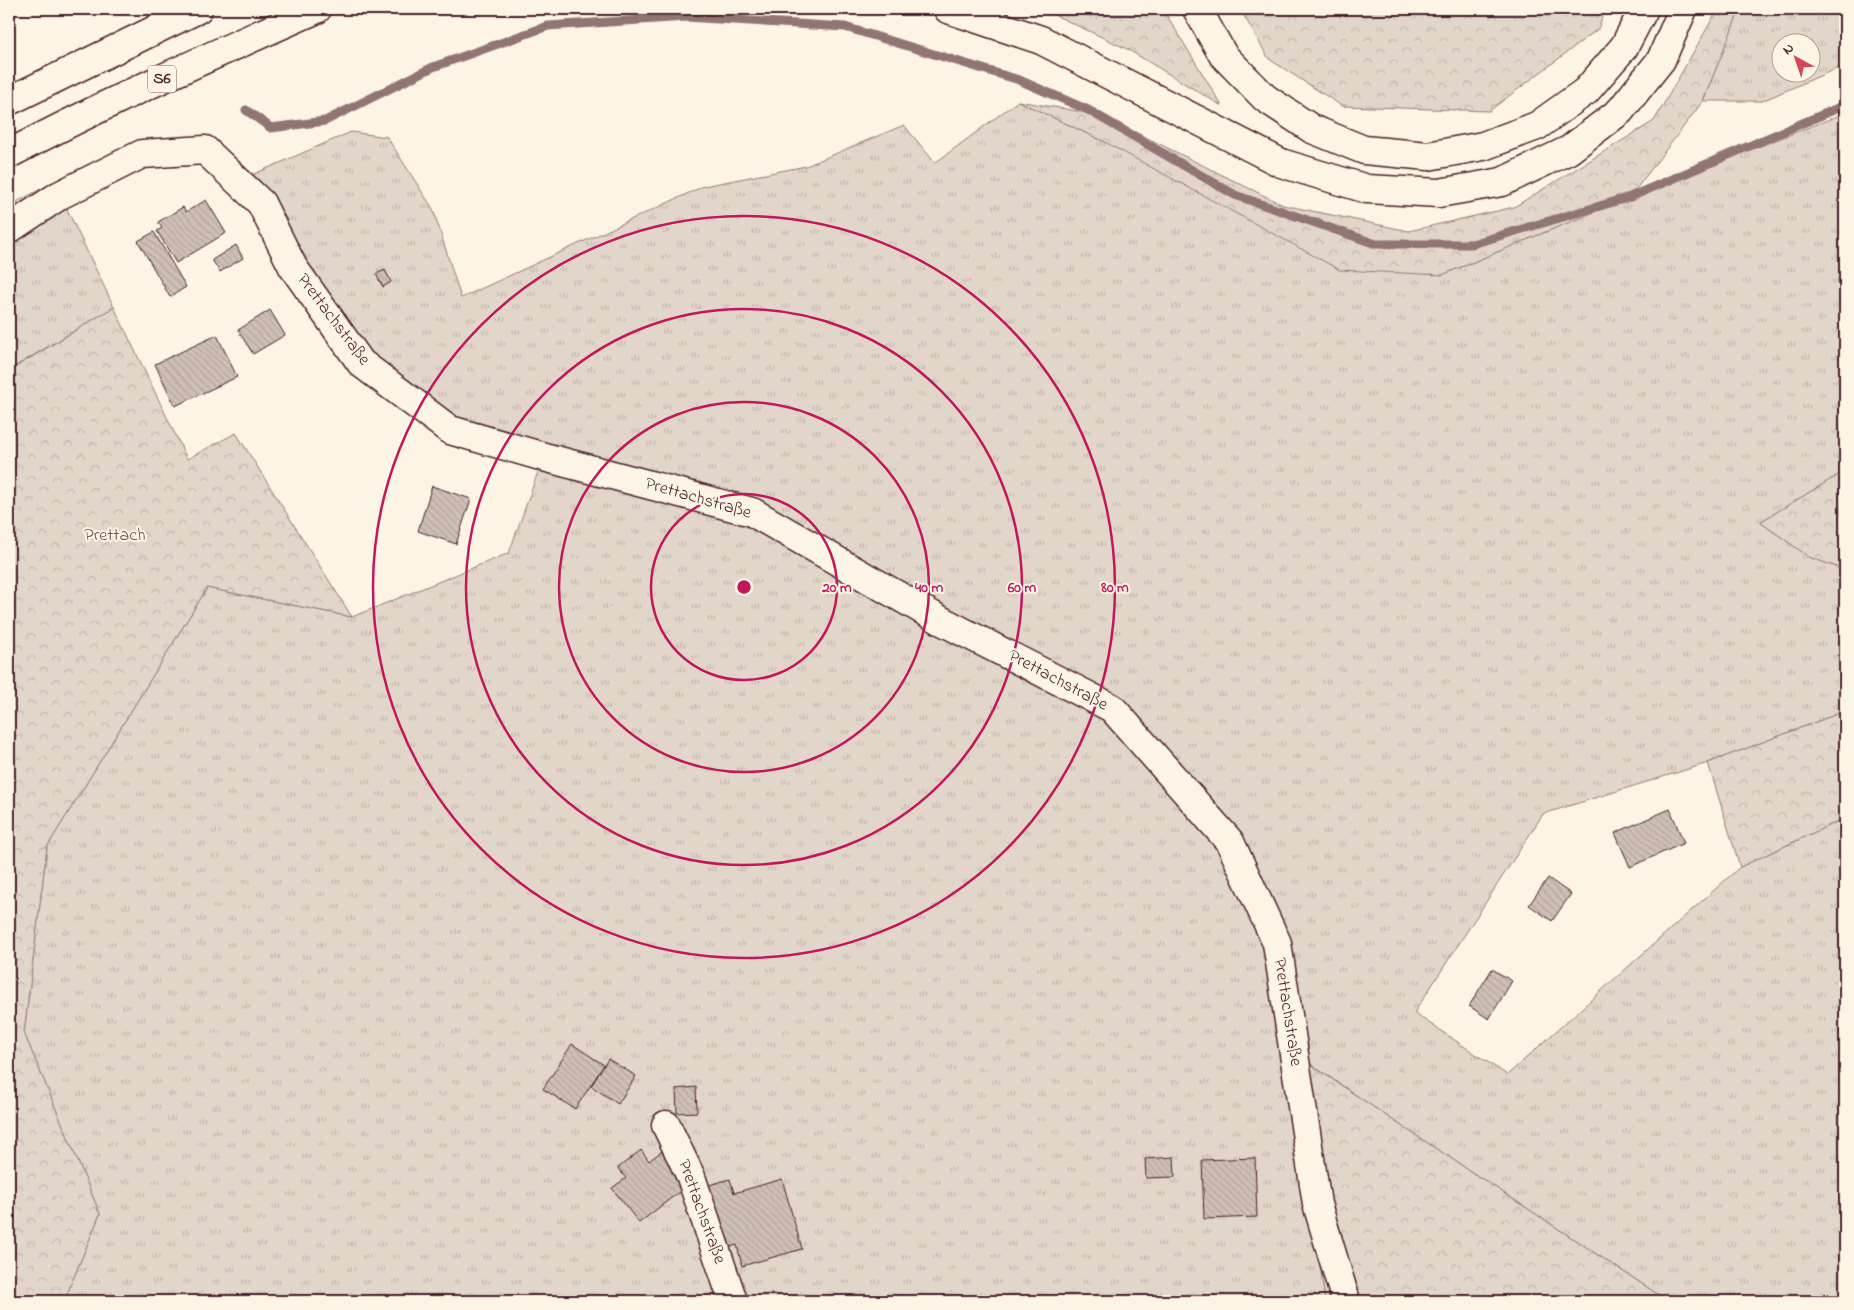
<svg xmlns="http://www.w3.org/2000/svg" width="1854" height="1310" font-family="'Indie Flower',sans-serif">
	<defs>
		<pattern id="grass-tufts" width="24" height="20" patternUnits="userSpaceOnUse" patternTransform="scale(1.25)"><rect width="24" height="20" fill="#e2d5ca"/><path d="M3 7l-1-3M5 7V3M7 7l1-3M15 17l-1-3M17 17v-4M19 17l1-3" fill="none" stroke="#c3b6ae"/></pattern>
		<pattern id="forest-crowns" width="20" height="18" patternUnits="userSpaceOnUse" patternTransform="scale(1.25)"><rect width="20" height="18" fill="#e2d5ca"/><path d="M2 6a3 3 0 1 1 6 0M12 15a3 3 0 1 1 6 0" fill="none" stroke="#c3b6ae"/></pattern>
		<pattern id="building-back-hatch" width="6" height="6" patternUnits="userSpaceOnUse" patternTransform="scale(1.25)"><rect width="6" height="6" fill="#cfc0b7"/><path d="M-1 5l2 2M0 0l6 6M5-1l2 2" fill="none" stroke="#b3a59e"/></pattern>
	</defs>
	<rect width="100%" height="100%" fill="#fcf5e5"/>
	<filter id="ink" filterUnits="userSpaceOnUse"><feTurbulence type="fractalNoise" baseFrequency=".02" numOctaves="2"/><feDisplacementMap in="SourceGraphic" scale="10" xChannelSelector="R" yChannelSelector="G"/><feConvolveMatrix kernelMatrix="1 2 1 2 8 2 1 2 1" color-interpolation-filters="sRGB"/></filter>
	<g filter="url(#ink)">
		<g fill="url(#grass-tufts)" stroke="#967a7a" fill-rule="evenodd">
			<path d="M1740 9H1845V65L1762 101H1703ZM1782 42H1812V72H1782Z"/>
			<path d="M1018 101 1103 141 1442 275 1630 197 1845 113V471L1760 522 1809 557 1845 570V711L1708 763 1543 814 1414 1013 1507 1075 1740 867 1845 818V1301H1668L1388 1117 1293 1052 1325 1301H64L100 1214 24 1033 47 847 207 588 352 617 509 553 543 458 450 430 361 363 238 181 351 132 387 137 433 209 461 298 704 186 806 166 904 125 935 163Z"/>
			<path d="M52 183 60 195 114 307 9 370V206Z"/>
		</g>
		<g fill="url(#forest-crowns)" stroke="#967a7a">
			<path d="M1042 9H1163L1222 106 1127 49Z"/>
			<path d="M1240 9H1605L1598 29 1489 111 1342 106 1269 59Z"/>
			<path d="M1715 9H1740L1703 101 1630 197 1442 275 1340 270 1103 141 1018 101 1101 115 1283 205 1409 231 1514 207 1654 121 1714 16Z"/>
			<path d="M114 307 187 459 236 433 352 617 207 588 47 847 24 1033 100 1214 64 1301H9V371Z"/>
			<path d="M1845 471V570L1809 557 1760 522Z"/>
			<path d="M1845 711V818L1740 867 1708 763Z"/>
			<path d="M1292 1052 1388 1117 1668 1301H1325Z"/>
		</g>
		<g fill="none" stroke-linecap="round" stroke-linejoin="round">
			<path stroke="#917474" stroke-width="9" d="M246 110 271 128 325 121 433 67 548 26 686 17 845 27 1019 80 1088 110 1235 195 1376 244H1472L1630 197 1845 105"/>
		</g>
		<g fill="url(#building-back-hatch)" stroke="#4a1f2b">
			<path d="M206 200 226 233 176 263 157 231 162 228 158 222 183 207 186 212Z"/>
			<path d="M154 232 186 287 170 297 138 241Z"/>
			<path d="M236 245 243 258 220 272 212 260Z"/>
			<path d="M385 270 391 282 383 287 376 274Z"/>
			<path d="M270 310 285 335 253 354 238 330Z"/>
			<path d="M217 335 237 377 175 406 155 364Z"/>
			<path d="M432 486 471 499 456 544 418 531Z"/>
			<path d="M1670 809 1684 843 1630 867 1615 833Z"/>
			<path d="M1548 878 1571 894 1552 921 1529 905Z"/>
			<path d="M1492 969 1512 981 1489 1019 1469 1006Z"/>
			<path d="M572 1044 604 1065 575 1109 543 1089Z"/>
			<path d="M608 1059 636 1076 618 1104 591 1086Z"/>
			<path d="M696 1087 697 1112 677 1113 676 1089Z"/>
			<path d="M641 1150 649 1161 662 1151 688 1185 639 1223 612 1188 626 1178 618 1168Z"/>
			<path d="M1174 1157 1175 1177 1146 1178 1145 1159Z"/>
			<path d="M1255 1158 1257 1217 1204 1219 1202 1160Z"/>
			<path d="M730 1179 734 1193 782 1179 802 1249 742 1266 737 1245 723 1249 706 1186Z"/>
		</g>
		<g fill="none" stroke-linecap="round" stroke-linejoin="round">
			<defs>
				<g id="minor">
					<path d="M9 229 60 195 142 154 205 150 261 203 293 267 361 363 450 430 544 457 752 512 942 621 1112 708 1230 842 1277 943 1317 1204 1346 1301"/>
					<path d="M666 1125 691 1177 733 1301"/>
				</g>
				<g id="highway">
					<path d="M948 9 1041 40 1281 163 1367 189 1439 193 1502 182 1569 150 1620 111 1661 60 1683 9"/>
					<path d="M1197 9 1223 55 1265 98 1312 129 1364 150 1428 156 1483 146 1537 126 1586 91 1624 47 1644 9"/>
					<path d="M9 101 198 9"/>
					<path d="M9 154C109 101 213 55 317 9"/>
				</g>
			</defs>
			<use href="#minor" stroke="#4a1f2b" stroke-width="31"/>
			<use href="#highway" stroke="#4a1f2b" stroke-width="31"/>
			<use href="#minor" stroke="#fcf5e5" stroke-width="28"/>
			<use href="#highway" stroke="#fcf5e5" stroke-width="28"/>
		</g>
	</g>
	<g fill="none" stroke="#c2185b" stroke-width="2.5">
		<circle cx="744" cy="587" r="93"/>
		<circle cx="744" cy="587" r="185"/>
		<circle cx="744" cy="587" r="278"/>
		<circle cx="744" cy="587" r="371"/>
	</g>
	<g text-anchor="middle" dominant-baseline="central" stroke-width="4" stroke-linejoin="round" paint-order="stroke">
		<rect fill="#fcf5e5" stroke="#7f5f63" stroke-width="1" x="148" y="65.5" width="28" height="27" rx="4"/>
		<g font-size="16" font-weight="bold" fill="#4a1f2b">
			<text x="162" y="79">S6</text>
		</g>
		<g font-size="18" fill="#4a1f2b" stroke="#fcf5e5">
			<text transform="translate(333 320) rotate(53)">Prettachstraße</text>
			<text transform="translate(698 499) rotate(16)">Prettachstraße</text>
			<text transform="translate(1058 681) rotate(28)">Prettachstraße</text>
			<text transform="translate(1287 1012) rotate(81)">Prettachstraße</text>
			<text transform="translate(701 1212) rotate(70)">Prettachstraße</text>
		</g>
		<g font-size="18" fill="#704c53" stroke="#fcf5e5">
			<text x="115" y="536">Prettach</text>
		</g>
	</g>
	<circle cx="744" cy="587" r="8" fill="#c2185b" stroke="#fcf5e5" stroke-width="2.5"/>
	<g font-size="15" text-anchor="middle" font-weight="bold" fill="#c2185b" stroke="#fcf5e5" stroke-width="4" stroke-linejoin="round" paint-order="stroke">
		<text x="837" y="592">20 m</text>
		<text x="929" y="592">40 m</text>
		<text x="1022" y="592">60 m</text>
		<text x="1115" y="592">80 m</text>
	</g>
	<rect width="1854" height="1310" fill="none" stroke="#fcf5e5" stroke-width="30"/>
	<rect x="15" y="15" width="1824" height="1280" fill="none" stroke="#4a1f2b" stroke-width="2" filter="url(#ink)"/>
	<g transform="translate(1796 58) rotate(320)"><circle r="24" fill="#fcf5e5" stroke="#b59f9b"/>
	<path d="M0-4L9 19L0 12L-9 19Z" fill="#d1495b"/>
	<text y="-8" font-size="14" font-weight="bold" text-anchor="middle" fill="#4a1f2b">N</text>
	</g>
</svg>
